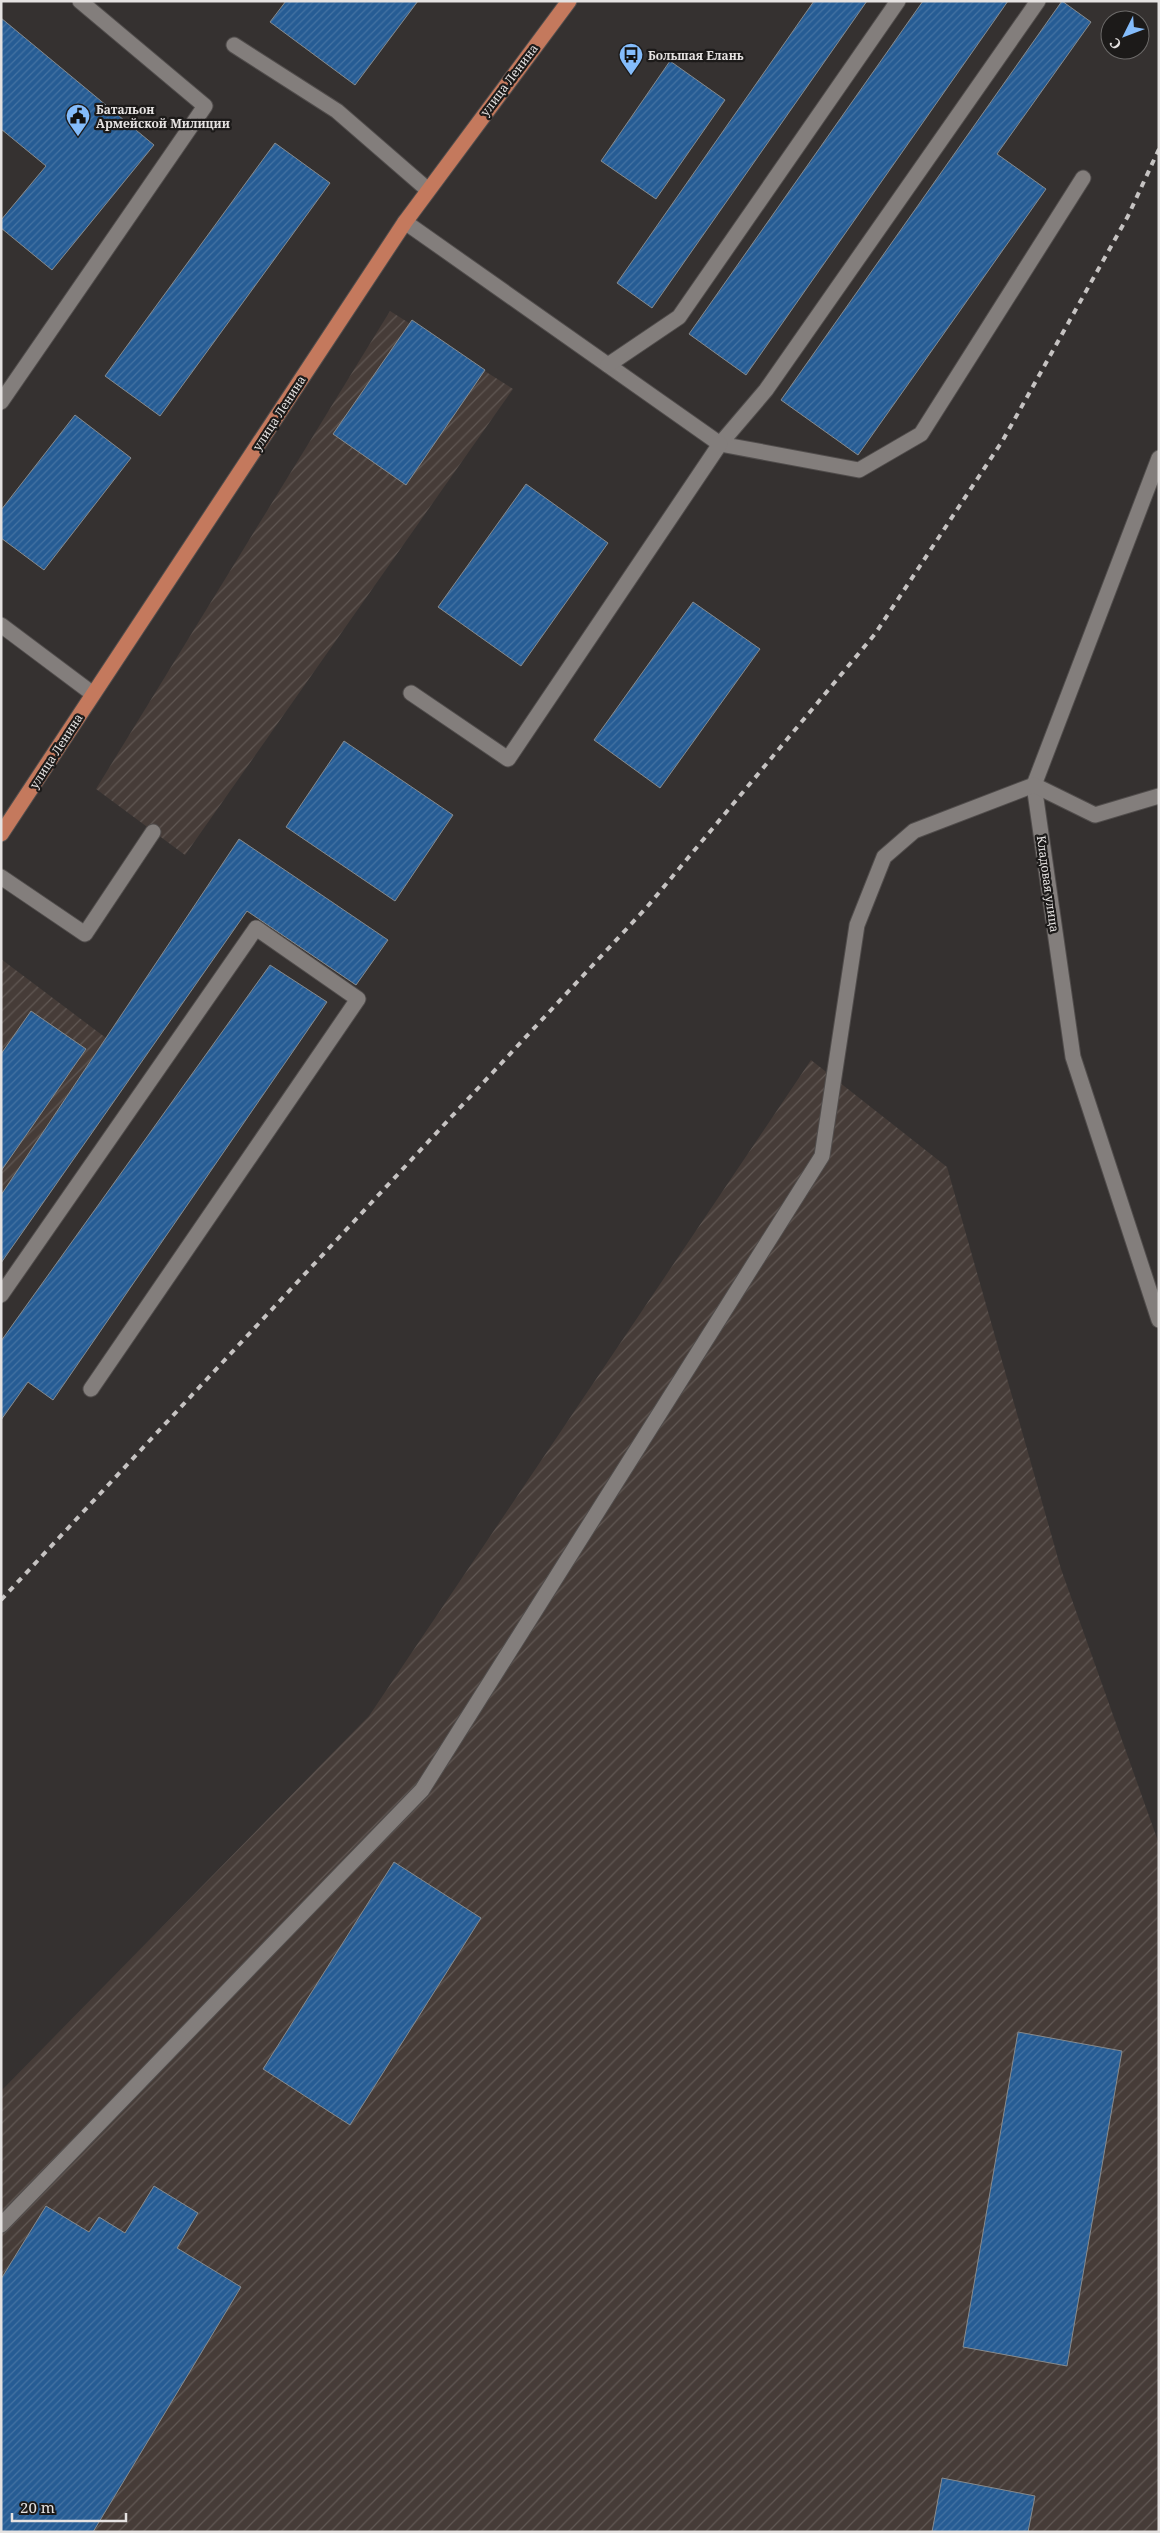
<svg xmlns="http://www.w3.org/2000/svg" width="1160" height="2533" font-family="'Noto Serif',serif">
	<defs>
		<pattern id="industrial-furrows" width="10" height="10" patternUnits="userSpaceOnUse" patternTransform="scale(1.25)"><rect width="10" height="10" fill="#463c38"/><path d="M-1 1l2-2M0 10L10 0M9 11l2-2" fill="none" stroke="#615854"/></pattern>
		<pattern id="building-hatch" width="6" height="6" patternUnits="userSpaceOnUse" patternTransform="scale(1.25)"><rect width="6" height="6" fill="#265c94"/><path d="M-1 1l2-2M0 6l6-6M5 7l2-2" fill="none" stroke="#4573a3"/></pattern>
	</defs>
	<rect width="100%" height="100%" fill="#353130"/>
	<g fill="url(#industrial-furrows)">
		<path d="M390 311 513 389 185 855 96 789Z"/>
		<path d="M1 959 106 1038 1 1195Z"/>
		<path d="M811 1060 947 1167 1061 1569 1159 1844V2532H1V2091L369 1716Z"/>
	</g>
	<g fill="url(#building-hatch)" stroke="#878b8e">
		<path d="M286 1H418L355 85 270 22Z"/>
		<path d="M814 1H867L652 308 617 283Z"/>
		<path d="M923 1H1008L746 375 689 334Z"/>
		<path d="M1062 1 1091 22 997 154 1046 189 858 455 781 400Z"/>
		<path d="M1 18 154 145 52 270 1 228V220L46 166 1 129Z"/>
		<path d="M670 61 725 100 656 199 601 161Z"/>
		<path d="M275 143 330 183 160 416 105 376Z"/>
		<path d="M412 320 485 370 406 485 333 434Z"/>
		<path d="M75 415 131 458 44 570 1 538V510Z"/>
		<path d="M526 484 608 543 521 666 438 607Z"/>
		<path d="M693 602 760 649 660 788 594 740Z"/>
		<path d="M344 741 453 815 395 901 286 827Z"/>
		<path d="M239 839 388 940 356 985 247 911 1 1263V1195Z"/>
		<path d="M270 965 327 1002 53 1400 28 1382 1 1420V1341Z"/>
		<path d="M31 1011 86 1049 1 1171V1054Z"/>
		<path d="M394 1862 481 1918 350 2125 263 2069Z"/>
		<path d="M1018 2032 1122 2051 1067 2366 963 2347Z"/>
		<path d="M154 2186 198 2213 177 2248 241 2287 93 2532H1V2279L46 2206 89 2232 99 2217 125 2233Z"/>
		<path d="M942 2478 1035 2496 1028 2532H932Z"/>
	</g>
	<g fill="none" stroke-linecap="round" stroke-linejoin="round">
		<defs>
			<g id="minor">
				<path d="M1038 1 766 390 720 444 859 470 921 434 1083 178"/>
				<path d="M234 45 337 111 428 190"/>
				<path d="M405 222 720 444 508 759 411 693"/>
				<path d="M608 365 679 317 898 1"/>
				<path d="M1 402 205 106 80 1"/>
				<path d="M1159 458 1034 785 1073 1057 1159 1320"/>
				<path d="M1 625 93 694"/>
				<path d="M1 877 85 934 153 832"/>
				<path d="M1 1295 256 928 358 999 91 1389"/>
				<path d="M1 2225 422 1790 822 1156 857 925 884 857 914 831 1034 785 1095 815 1159 796"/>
			</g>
			<path id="major" d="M1 834 405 222 569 1"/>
		</defs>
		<use href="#minor" stroke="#514d4c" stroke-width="17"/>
		<use href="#major" stroke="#514d4c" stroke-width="17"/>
		<use href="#minor" stroke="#837e7c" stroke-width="15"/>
		<use href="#major" stroke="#c4795d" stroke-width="15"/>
		<path stroke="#c6c3c2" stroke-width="4" stroke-dasharray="6 6" stroke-linecap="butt" d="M1 1600 647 907 875 634 1003 440 1128 216 1159 149"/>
	</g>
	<defs>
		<symbol id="bus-pin" viewBox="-11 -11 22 30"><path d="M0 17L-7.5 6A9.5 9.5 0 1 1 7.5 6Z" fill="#84bcfb" stroke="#1c1a19"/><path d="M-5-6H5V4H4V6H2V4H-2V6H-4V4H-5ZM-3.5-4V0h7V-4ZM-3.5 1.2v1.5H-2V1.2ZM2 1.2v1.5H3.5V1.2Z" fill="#111"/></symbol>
		<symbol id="civic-pin" viewBox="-11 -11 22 30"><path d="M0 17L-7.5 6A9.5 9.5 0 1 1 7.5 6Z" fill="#84bcfb" stroke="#1c1a19"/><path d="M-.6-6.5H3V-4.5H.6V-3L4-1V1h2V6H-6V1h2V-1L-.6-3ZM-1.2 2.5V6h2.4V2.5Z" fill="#111"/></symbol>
	</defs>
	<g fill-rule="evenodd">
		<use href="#bus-pin" x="617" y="41" width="28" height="38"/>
		<use href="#civic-pin" x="64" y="102" width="28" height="38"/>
	</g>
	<g text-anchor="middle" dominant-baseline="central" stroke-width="4.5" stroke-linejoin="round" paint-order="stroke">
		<g font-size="12" font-weight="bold" fill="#e5e2e1" stroke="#1c1a19" text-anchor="start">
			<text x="648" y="55">Большая Елань</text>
			<text x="96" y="109">Батальон<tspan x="96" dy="14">Армейской Милиции</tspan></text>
		</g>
		<g font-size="12" fill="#e5e2e1" stroke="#1c1a19">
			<text transform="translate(509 80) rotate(-53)">улица Ленина</text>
			<text transform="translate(279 413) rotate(-57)">улица Ленина</text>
			<text transform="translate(56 751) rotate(-57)">улица Ленина</text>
			<text transform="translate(1048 884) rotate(82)">Кладовая улица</text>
		</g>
	</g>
	<rect width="1160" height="2533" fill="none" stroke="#e5e2e1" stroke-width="5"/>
	<g transform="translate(1125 35) rotate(228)"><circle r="24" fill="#1c1a19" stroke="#6c6a69"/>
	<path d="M0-4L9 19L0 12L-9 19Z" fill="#84bcfb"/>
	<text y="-8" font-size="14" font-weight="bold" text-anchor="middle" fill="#e5e2e1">С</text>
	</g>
	<path d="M12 2513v8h114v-8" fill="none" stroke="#e5e2e1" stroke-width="2.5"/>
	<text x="20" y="2513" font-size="15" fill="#e5e2e1" stroke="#1c1a19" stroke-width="4" paint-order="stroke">20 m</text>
</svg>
